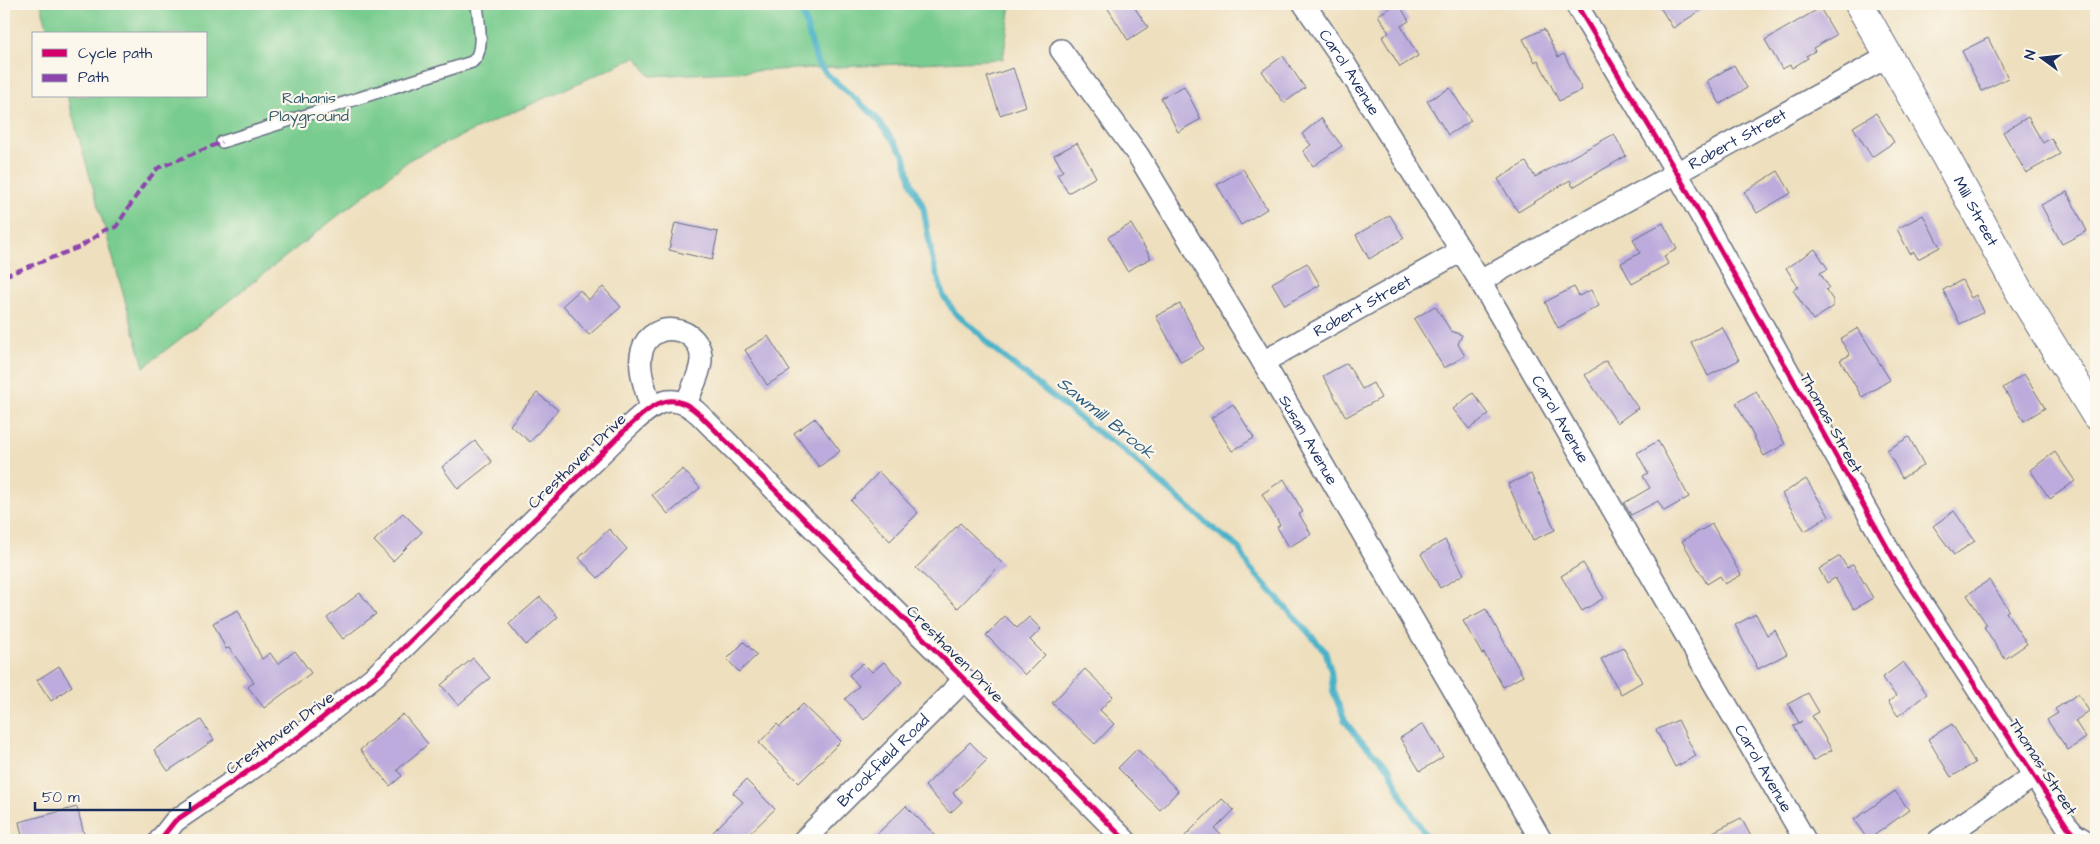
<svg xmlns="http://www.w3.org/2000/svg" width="2100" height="844" font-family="'Architects Daughter',sans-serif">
	<rect width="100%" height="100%" fill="#fbf7ec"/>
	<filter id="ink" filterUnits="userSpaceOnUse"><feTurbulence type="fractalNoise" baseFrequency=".02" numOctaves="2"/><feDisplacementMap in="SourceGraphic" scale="10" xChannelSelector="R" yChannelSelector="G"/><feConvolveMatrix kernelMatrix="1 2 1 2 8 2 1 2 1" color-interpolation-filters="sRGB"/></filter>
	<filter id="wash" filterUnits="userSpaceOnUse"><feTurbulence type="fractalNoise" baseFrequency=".0096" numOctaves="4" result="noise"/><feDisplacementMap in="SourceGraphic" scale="20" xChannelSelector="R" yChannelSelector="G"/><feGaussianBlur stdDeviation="1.12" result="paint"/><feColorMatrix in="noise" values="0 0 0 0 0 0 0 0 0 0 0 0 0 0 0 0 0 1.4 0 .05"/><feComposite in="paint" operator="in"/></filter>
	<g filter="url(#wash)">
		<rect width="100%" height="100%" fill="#eedfbe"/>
		<path fill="#79cc8f" stroke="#4a7e76" d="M41 4H1011L1003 59 650 76 636 57 412 158 144 367 67 96H206V34H49Z"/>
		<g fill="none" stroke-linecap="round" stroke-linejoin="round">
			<path stroke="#4ab2c9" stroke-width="6" d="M800 4 817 62 828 75 875 116 904 155 912 185 923 206 932 258 943 295 955 313 980 334 990 346 1092 428 1126 452 1211 527 1238 547 1250 568 1325 651 1331 671 1333 691 1345 721 1358 738 1389 768 1403 799 1429 840"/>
		</g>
		<g id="blocks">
			<g fill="#bcabdc">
				<path d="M1105 4H1132L1148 27 1128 40Z"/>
				<path d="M1397 4H1399L1409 21 1401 26 1418 56 1400 67 1382 37 1389 33 1378 15Z"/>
				<path d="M1658 4H1711L1673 28Z"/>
				<path d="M1820 8 1836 35 1813 48 1815 51 1806 56 1808 58 1792 68 1790 65 1782 69 1765 40Z"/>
				<path d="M1544 29 1558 57 1564 54 1582 90 1559 101 1538 60 1535 62 1523 39Z"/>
				<path d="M1988 38 2008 78 1982 91 1962 51Z"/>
				<path d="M1283 56 1305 88 1284 103 1262 71Z"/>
				<path d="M1734 65 1747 88 1720 104 1707 81Z"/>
				<path d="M1013 68 1026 106 1000 115 987 77Z"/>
				<path d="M1184 86 1201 119 1178 132 1161 98Z"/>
				<path d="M1450 88 1471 121 1448 135 1427 101Z"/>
				<path d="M1876 113 1894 142 1872 157 1853 127Z"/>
				<path d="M2028 117 2043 143 2051 138 2060 154 2026 173 2003 132Z"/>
				<path d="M1321 118 1342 146 1313 166 1303 151 1311 145 1302 134Z"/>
				<path d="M1614 134 1626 156 1573 187 1570 180 1518 212 1498 179 1526 162 1535 177Z"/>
				<path d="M1077 143 1096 177 1068 193 1057 174 1063 171 1054 155Z"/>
				<path d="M1243 169 1267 209 1241 225 1217 185Z"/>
				<path d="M1778 171 1791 193 1757 213 1744 192Z"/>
				<path d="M2067 192 2087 231 2062 244 2041 205Z"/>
				<path d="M1390 215 1404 238 1369 259 1356 235Z"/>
				<path d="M1923 215 1940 247 1918 259 1914 252 1910 254 1897 229Z"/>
				<path d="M675 223 718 232 712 260 669 250Z"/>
				<path d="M1663 223 1677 249 1664 256 1668 264 1632 284 1621 263 1640 253 1633 239Z"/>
				<path d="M1131 224 1151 258 1127 271 1108 237Z"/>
				<path d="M1815 249 1828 269 1820 273 1829 287 1826 290 1833 300V307L1813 320 1793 290 1798 287 1786 268Z"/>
				<path d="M1307 263 1320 285 1285 305 1272 283Z"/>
				<path d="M1962 280 1971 298 1976 295 1984 312 1960 324 1943 290Z"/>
				<path d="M603 287 621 307 589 335 563 305 580 290 588 300Z"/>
				<path d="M1574 287 1579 296 1591 290 1599 306 1558 328 1545 302Z"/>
				<path d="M1180 304 1204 349 1181 362 1156 316Z"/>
				<path d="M1435 306 1451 331 1462 335 1458 344 1465 356 1444 368 1414 319Z"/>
				<path d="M1722 327 1739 360 1708 376 1691 342Z"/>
				<path d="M1858 328 1890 380 1862 397 1840 360 1850 355 1840 339Z"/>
				<path d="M768 336 790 371 767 385 745 350Z"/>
				<path d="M1606 361 1638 408 1617 423 1585 375Z"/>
				<path d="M1347 363 1362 389 1373 383 1381 398 1346 417 1323 376Z"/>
				<path d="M2024 374 2045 408 2024 421 2003 388Z"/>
				<path d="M1756 391 1785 444 1764 456 1736 403Z"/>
				<path d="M537 393 558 410 530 442 510 425Z"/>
				<path d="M1473 393 1489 414 1469 429 1453 409Z"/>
				<path d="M1233 404 1254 438 1232 451 1211 418Z"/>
				<path d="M815 418 840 451 819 467 794 433Z"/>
				<path d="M1909 437 1924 465 1902 478 1887 450Z"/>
				<path d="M475 441 492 462 458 489 442 467Z"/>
				<path d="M1658 441 1689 497 1664 511 1658 501 1631 515 1624 503 1650 488 1643 476 1648 473 1637 453Z"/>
				<path d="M2055 452 2075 481 2050 499 2030 470Z"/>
				<path d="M683 469 700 488 668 514 652 495Z"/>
				<path d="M879 472 918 513 890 541 851 501Z"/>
				<path d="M1531 474 1555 530 1533 540 1508 484Z"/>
				<path d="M1284 479 1303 512 1299 514 1311 534 1289 547 1277 527 1280 525 1262 494Z"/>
				<path d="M1806 479 1829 516 1805 531 1782 494Z"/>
				<path d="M1954 511 1975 541 1954 555 1933 526Z"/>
				<path d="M403 513 422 532 393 561 374 541Z"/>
				<path d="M960 523 1002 563 958 608 916 568Z"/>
				<path d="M1712 524 1741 575 1725 584 1720 576 1707 584 1682 541Z"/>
				<path d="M609 529 627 549 598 578 579 558Z"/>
				<path d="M1445 540 1464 574 1440 588 1421 554Z"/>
				<path d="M1840 556 1847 568 1853 564 1873 598 1854 609 1835 578 1827 583 1819 569Z"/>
				<path d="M1583 563 1604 598 1582 611 1561 576Z"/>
				<path d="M1989 580 2009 610 2006 612 2027 644 2005 659 1984 627 1987 625 1967 595Z"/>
				<path d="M360 593 376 614 343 639 327 618Z"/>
				<path d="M540 597 558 617 526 645 509 624Z"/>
				<path d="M1486 609 1523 676 1503 687 1484 653 1482 654 1463 621Z"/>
				<path d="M238 610 262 659 270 653 278 664 295 651 311 673 264 708 248 687 254 682 229 648 226 649 213 623Z"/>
				<path d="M1756 614 1767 635 1775 630 1787 654 1758 669 1735 625Z"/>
				<path d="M1005 616 1017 628 1029 617 1041 629 1030 640 1045 655 1025 675 986 635Z"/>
				<path d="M744 642 757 655 739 672 727 659Z"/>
				<path d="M1623 647 1642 682 1621 694 1601 659Z"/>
				<path d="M473 658 490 678 458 705 441 685Z"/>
				<path d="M884 662 902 682 864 720 845 699 859 686 849 675 863 663 872 672Z"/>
				<path d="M1903 662 1927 694 1898 716 1888 702 1896 696 1882 678Z"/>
				<path d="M59 666 72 686 51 701 37 680Z"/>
				<path d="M1085 669 1113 696 1100 710 1114 724 1095 744 1052 703Z"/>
				<path d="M1808 693 1819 712 1812 716 1832 750 1813 761 1793 726 1802 721 1799 723 1788 704Z"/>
				<path d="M2078 694 2089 711 2075 721 2086 738 2068 750 2047 720 2058 713 2055 709Z"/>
				<path d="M803 704 841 741 799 783 759 743 777 724 780 727Z"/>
				<path d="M403 714 428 744 397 770 402 776 390 786 360 750Z"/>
				<path d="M201 720 214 740 168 771 154 750Z"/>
				<path d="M1678 720 1696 756 1675 767 1656 730Z"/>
				<path d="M1423 724 1443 757 1420 771 1400 738Z"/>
				<path d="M1952 724 1975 763 1951 777 1928 739Z"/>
				<path d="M970 742 987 760 953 793 962 802 950 813 925 786Z"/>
				<path d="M1137 749 1178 791 1160 810 1118 768Z"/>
				<path d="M746 780 775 809 743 840H705L743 802 733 793Z"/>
				<path d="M1895 791 1909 810 1868 840 1854 820Z"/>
				<path d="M1222 799 1234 810 1215 829 1226 840H1181Z"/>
				<path d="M906 806 940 840H871Z"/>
				<path d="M77 807 84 834 60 840H23L19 822Z"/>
				<path d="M1741 818 1753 840H1697Z"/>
			</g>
		</g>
	</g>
	<g filter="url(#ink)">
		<use href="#blocks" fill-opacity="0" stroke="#656d80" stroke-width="1"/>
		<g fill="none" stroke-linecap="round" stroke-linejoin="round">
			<defs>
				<path id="service" d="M222 142 472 62C486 52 478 19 477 4"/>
				<g id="minor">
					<path id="s1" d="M1304 4 1340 56 1480 281 1805 840"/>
					<path d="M1576 4 1677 173 1901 572 2067 826 2074 834 2084 840"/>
					<path id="s2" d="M1061 50 1138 155 1263 362 1541 840"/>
					<path id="s3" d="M1480 281 1889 56"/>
					<path id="s4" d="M1263 362 1461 251"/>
					<path d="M651 407C646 391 637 368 642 351 651 317 704 326 701 361 700 375 691 390 686 404"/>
					<path d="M160 840 175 821 301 735 376 675 626 429C649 408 669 386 699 414L1125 840"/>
					<path id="s5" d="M804 840 964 680"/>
					<path d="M1939 840 2034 776"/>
				</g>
				<g id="tertiary">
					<path id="s6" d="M1859 4 1947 159 2019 291 2096 416"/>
				</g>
			</defs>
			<use href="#service" stroke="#656d80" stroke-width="14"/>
			<use href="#minor" stroke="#656d80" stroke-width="24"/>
			<use href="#tertiary" stroke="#656d80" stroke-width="30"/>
			<use href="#service" stroke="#fff" stroke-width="11"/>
			<use href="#minor" stroke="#fff" stroke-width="21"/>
			<use href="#tertiary" stroke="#fff" stroke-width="28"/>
			<path stroke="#8e44ad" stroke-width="4" stroke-dasharray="8 4" stroke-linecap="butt" d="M4 276 80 247 105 230 116 227 142 187 158 168 222 142"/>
			<defs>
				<g id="cycleway">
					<path d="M1576 4 1677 173 1901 572 2067 826 2074 834 2084 840"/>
					<path d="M160 840 175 821 301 735 376 675 626 429C649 408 669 386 699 414L1125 840"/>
				</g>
			</defs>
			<use href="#cycleway" stroke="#fbf7ec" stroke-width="8"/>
			<use href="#cycleway" stroke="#d6006c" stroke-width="5"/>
		</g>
	</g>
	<g text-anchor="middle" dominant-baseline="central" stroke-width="4.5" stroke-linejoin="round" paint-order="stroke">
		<g font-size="16" fill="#1b2f5e" stroke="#fbf7ec">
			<text stroke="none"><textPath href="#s1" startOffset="82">Carol Avenue</textPath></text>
			<text stroke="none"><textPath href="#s3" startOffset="294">Robert Street</textPath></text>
			<text stroke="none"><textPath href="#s6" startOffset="238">Mill Street</textPath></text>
			<text stroke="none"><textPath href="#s4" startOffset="114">Robert Street</textPath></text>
			<text stroke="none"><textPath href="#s1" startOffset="488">Carol Avenue</textPath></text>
			<text transform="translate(1831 423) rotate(61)">Thomas Street</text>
			<text stroke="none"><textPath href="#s2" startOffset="462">Susan Avenue</textPath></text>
			<text transform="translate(577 461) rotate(-44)">Cresthaven Drive</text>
			<text transform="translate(955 654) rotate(45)">Cresthaven Drive</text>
			<text transform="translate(280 733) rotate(-36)">Cresthaven Drive</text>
			<text stroke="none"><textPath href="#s5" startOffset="112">Brookfield Road</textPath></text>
			<text transform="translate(2043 767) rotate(57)">Thomas Street</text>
			<text stroke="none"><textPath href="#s1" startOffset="892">Carol Avenue</textPath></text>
		</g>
		<g font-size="16" fill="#375e6d" stroke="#fbf7ec">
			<text x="309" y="98">Rahanis<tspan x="309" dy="18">Playground</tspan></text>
		</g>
		<g font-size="18" font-style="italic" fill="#2b5d83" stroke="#fbf7ec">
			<text transform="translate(1106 418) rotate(39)">Sawmill Brook</text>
		</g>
	</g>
	<rect width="2100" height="844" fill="none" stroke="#fbf7ec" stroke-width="20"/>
	<rect x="32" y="32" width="175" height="65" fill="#fbf7ec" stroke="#a1a7b3"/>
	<rect x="42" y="49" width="25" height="8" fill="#d6006c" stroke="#a1a7b3"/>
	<text x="78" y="58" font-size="15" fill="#1b2f5e">Cycle path</text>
	<rect x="42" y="74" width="25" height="8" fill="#8e44ad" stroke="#a1a7b3"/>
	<text x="78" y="82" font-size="15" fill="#1b2f5e">Path</text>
	<g transform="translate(2042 58) rotate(285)" stroke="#fbf7ec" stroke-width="4" paint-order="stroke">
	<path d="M0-4L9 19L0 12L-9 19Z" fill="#1b2f5e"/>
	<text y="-8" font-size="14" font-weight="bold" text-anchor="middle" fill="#1b2f5e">N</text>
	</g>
	<path d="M35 802v8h155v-8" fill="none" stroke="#1b2f5e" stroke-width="2.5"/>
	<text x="42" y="802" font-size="15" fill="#1b2f5e" stroke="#fbf7ec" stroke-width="4" paint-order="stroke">50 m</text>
</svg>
